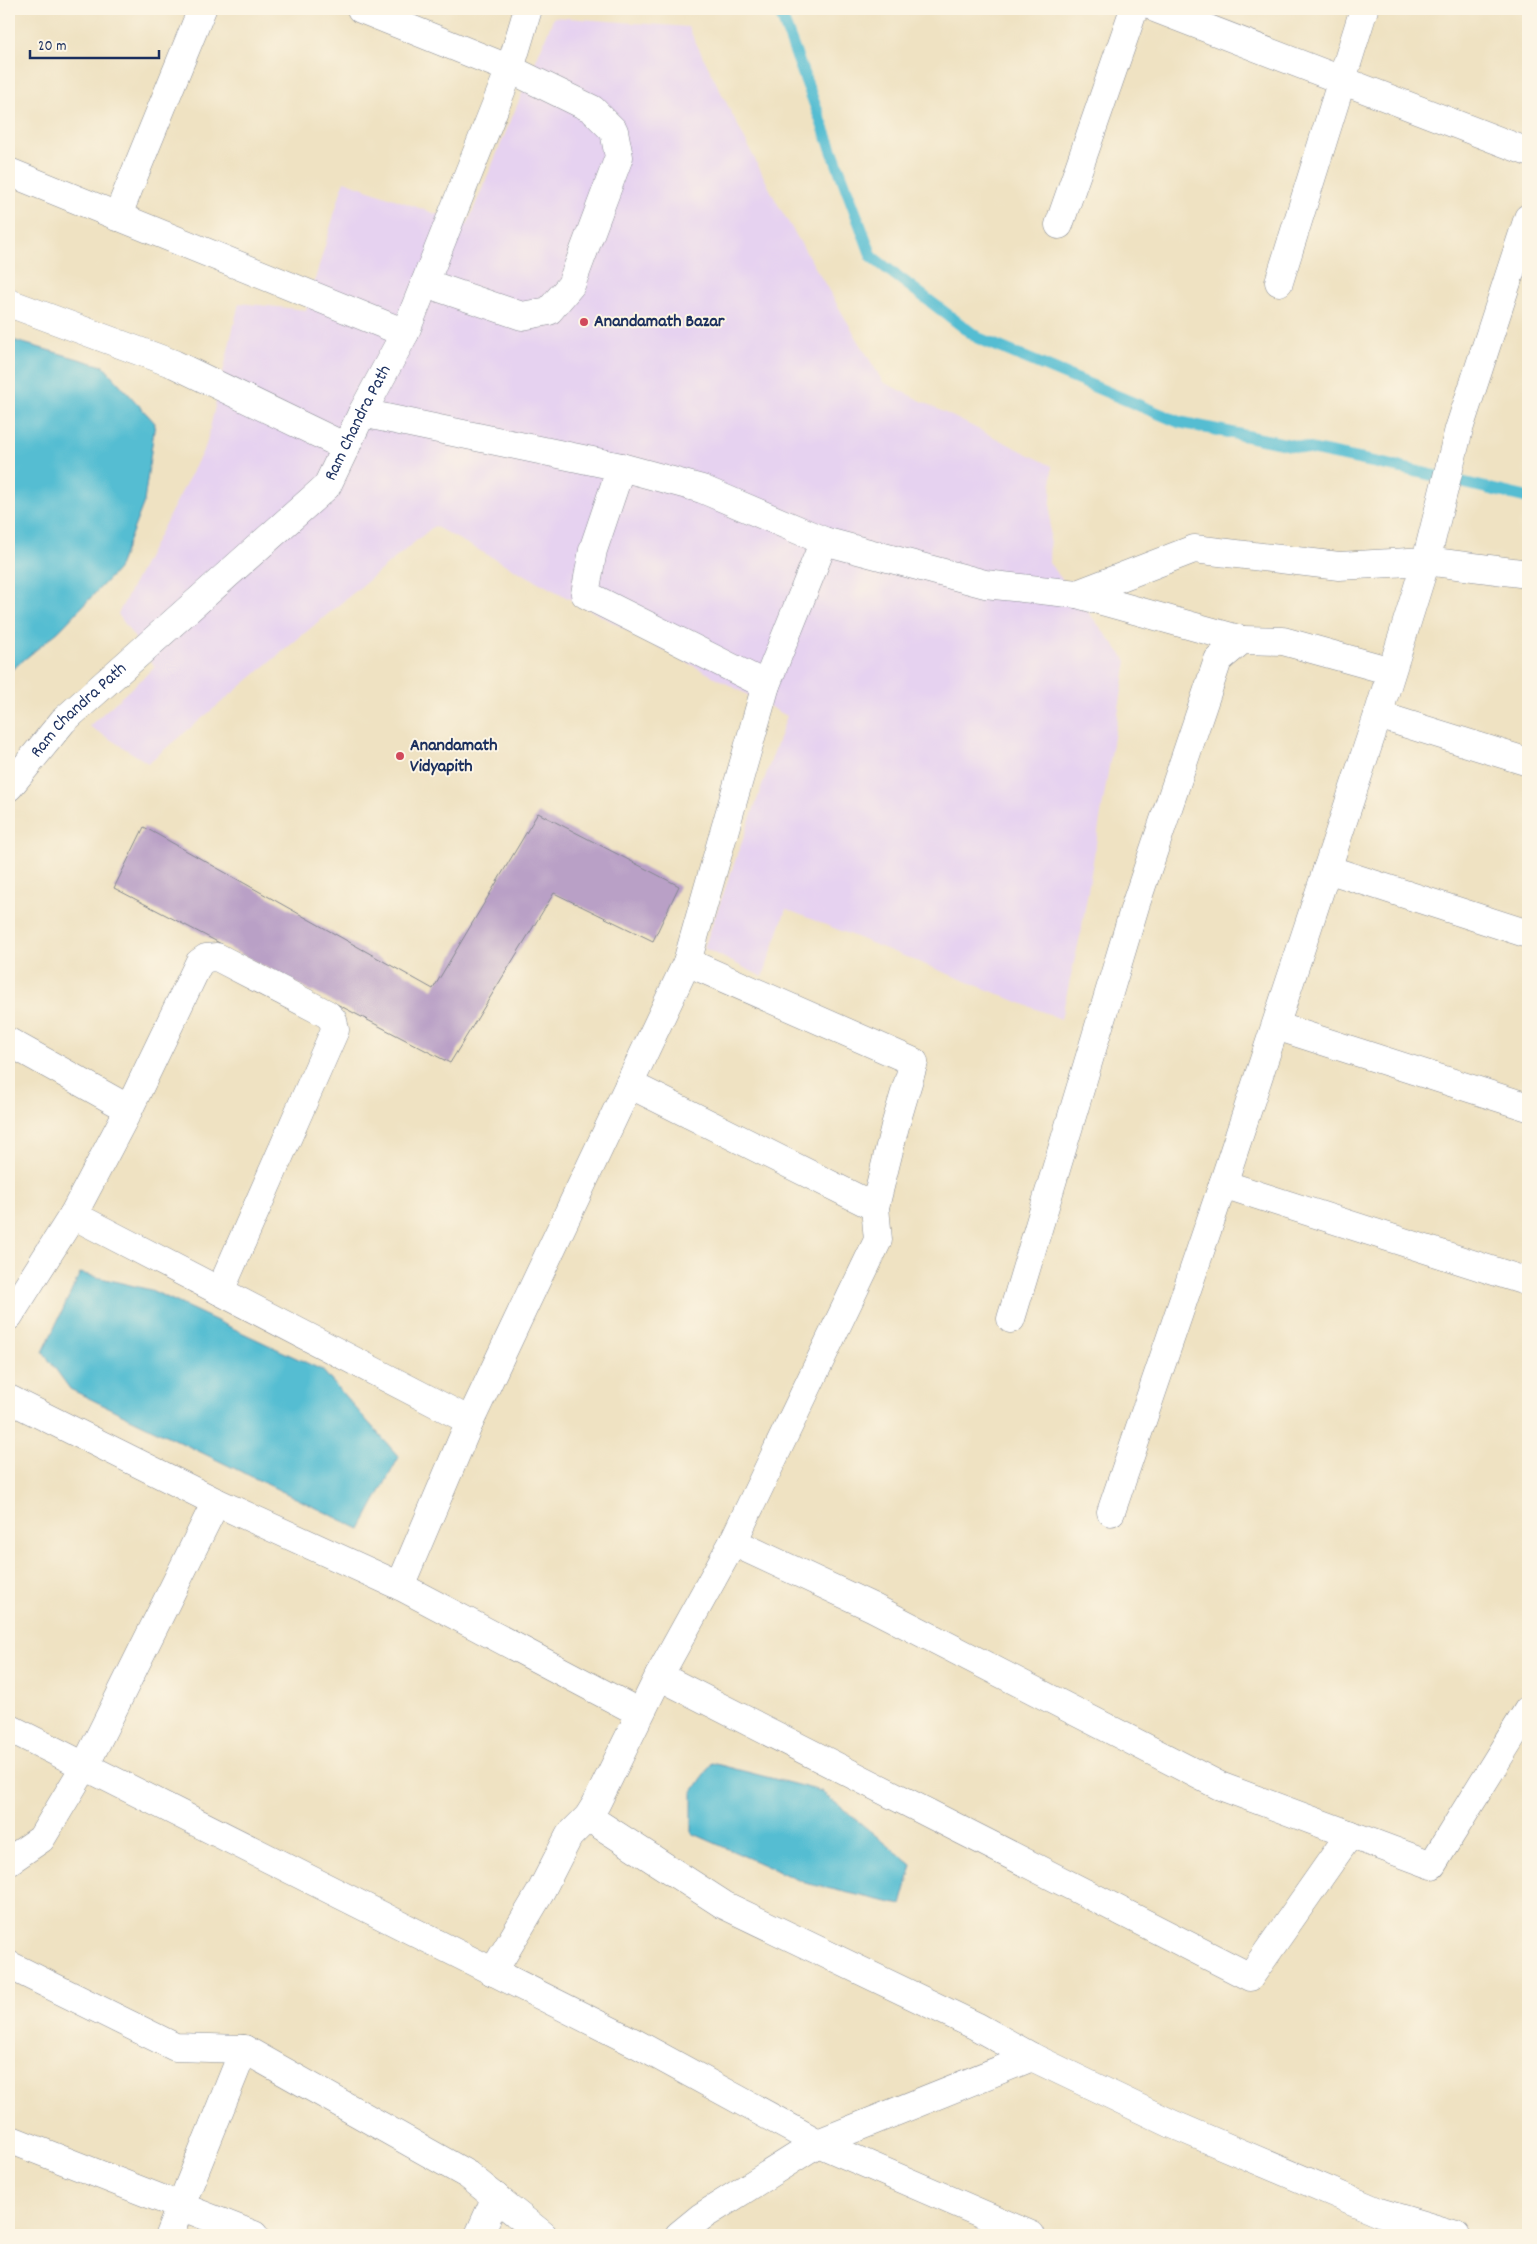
<svg xmlns="http://www.w3.org/2000/svg" width="1537" height="2244" font-family="Dekko,sans-serif">
	<rect width="100%" height="100%" fill="#fcf5e5"/>
	<filter id="ink" filterUnits="userSpaceOnUse"><feTurbulence type="fractalNoise" baseFrequency=".02" numOctaves="2"/><feDisplacementMap in="SourceGraphic" scale="10" xChannelSelector="R" yChannelSelector="G"/><feConvolveMatrix kernelMatrix="1 2 1 2 8 2 1 2 1" color-interpolation-filters="sRGB"/></filter>
	<filter id="wash" filterUnits="userSpaceOnUse"><feTurbulence type="fractalNoise" baseFrequency=".0096" numOctaves="4" result="noise"/><feDisplacementMap in="SourceGraphic" scale="20" xChannelSelector="R" yChannelSelector="G"/><feGaussianBlur stdDeviation="1.12" result="paint"/><feColorMatrix in="noise" values="0 0 0 0 0 0 0 0 0 0 0 0 0 0 0 0 0 1.4 0 .05"/><feComposite in="paint" operator="in"/></filter>
	<g filter="url(#wash)">
		<rect width="100%" height="100%" fill="#efe2c2"/>
		<path fill="#e6d2f0" d="M554 17 688 27 777 203 883 382 1052 466 1049 563 1127 661 1081 932 1061 1019 786 909 763 977 704 948 787 716 434 526 148 763 89 726 155 667 118 614 206 445 239 303 306 310 344 181 467 225Z"/>
		<g fill="#55bdd2" stroke="#387698">
			<path d="M9 339 103 366 155 423 144 502 118 569 59 631 9 672Z"/>
			<path d="M80 1273 151 1290 322 1370 399 1457 360 1529 70 1389 43 1352Z"/>
			<path d="M712 1763 821 1791 912 1865 901 1905 805 1883 692 1833V1793Z"/>
		</g>
		<g fill="none" stroke-linecap="round" stroke-linejoin="round">
			<path stroke="#55bdd2" stroke-width="12" d="M779 9 872 257 978 338 1179 422 1402 468 1528 498"/>
		</g>
		<g id="blocks">
			<path fill="#b9a0c6" d="M538 813 679 886 653 941 554 893 450 1063 114 888 144 827 433 989Z"/>
		</g>
	</g>
	<g filter="url(#ink)">
		<use href="#blocks" fill-opacity="0" stroke="#858890" stroke-width="1"/>
		<g fill="none" stroke-linecap="round" stroke-linejoin="round">
			<defs>
				<g id="street">
					<path d="M361 9 510 69 592 109 614 131 619 157 571 285 549 311 522 316 425 283"/>
					<path d="M1157 9 1528 152"/>
					<path d="M9 172 405 333"/>
					<path d="M117 217 202 9"/>
					<path d="M1059 225 1134 9"/>
					<path d="M1279 282 1364 9"/>
					<path d="M9 303 174 364 346 447"/>
					<path d="M362 413 621 467 702 489 824 541 985 584 1077 594 1194 549 1339 566 1426 561 1528 574"/>
					<path d="M621 467 593 550 585 594 766 685"/>
					<path d="M1077 594 1242 640"/>
					<path d="M1378 715 1528 762"/>
					<path id="s1" d="M9 787 63 721 327 486 362 413 405 333 510 69 528 9"/>
					<path d="M1327 869 1528 934"/>
					<path d="M1276 1026 1528 1107"/>
					<path d="M9 1042 129 1109"/>
					<path d="M629 1084 875 1207"/>
					<path d="M1223 1184 1528 1282"/>
					<path d="M73 1215 470 1421"/>
					<path d="M9 1316 73 1215 129 1109 199 963 206 958 217 957 327 1014 333 1020 335 1030 220 1291"/>
					<path d="M1011 1319 1136 903 1218 660 1242 640 1283 641 1391 671"/>
					<path d="M9 1399 216 1502 400 1586 640 1713"/>
					<path d="M1111 1512 1223 1184 1378 715 1426 561 1459 429 1528 218"/>
					<path d="M733 1542 872 1607 1220 1786 1432 1865 1528 1710"/>
					<path d="M400 1586 470 1421 687 962 766 685 824 541"/>
					<path d="M659 1676 1250 1977 1350 1834"/>
					<path d="M9 1728 637 2044 818 2143 1031 2235"/>
					<path d="M588 1817 724 1905 976 2026 1032 2057 1172 2124 1379 2212 1456 2235"/>
					<path d="M9 1861 41 1839 85 1766 216 1502"/>
					<path d="M9 1965 175 2047 244 2049 468 2175 543 2235"/>
					<path d="M493 1972 540 1893 569 1836 588 1817 596 1804 659 1676 733 1542 878 1240 875 1207 895 1126 914 1062 687 962"/>
					<path d="M9 2139 254 2235"/>
					<path d="M169 2235 244 2049"/>
					<path d="M479 2235 496 2197"/>
					<path d="M679 2235 701 2217 818 2143 1032 2057"/>
				</g>
			</defs>
			<use href="#street" stroke="#858890" stroke-width="29"/>
			<use href="#street" stroke="#fff" stroke-width="28"/>
		</g>
	</g>
	<g fill="#d1495b" stroke="#fcf5e5" stroke-width="2">
		<circle cx="584" cy="322" r="5"/>
		<circle cx="400" cy="756" r="5"/>
	</g>
	<g text-anchor="middle" dominant-baseline="central" stroke-width="4" stroke-linejoin="round" paint-order="stroke">
		<g font-size="18" font-weight="bold" fill="#1b2f5e" stroke="#fcf5e5" text-anchor="start">
			<text x="594" y="322">Anandamath Bazar</text>
			<text x="410" y="746">Anandamath<tspan x="410" dy="21">Vidyapith</tspan></text>
		</g>
		<g font-size="18" fill="#1b2f5e" stroke="#fcf5e5">
			<text stroke="none"><textPath href="#s1" startOffset="509">Ram Chandra Path</textPath></text>
			<text stroke="none"><textPath href="#s1" startOffset="104">Ram Chandra Path</textPath></text>
		</g>
	</g>
	<rect width="1537" height="2244" fill="none" stroke="#fcf5e5" stroke-width="30"/>
	<path d="M30 50v8h129v-8" fill="none" stroke="#1b2f5e" stroke-width="2.5"/>
	<text x="38" y="50" font-size="15" fill="#1b2f5e" stroke="#fcf5e5" stroke-width="4" paint-order="stroke">20 m</text>
</svg>
